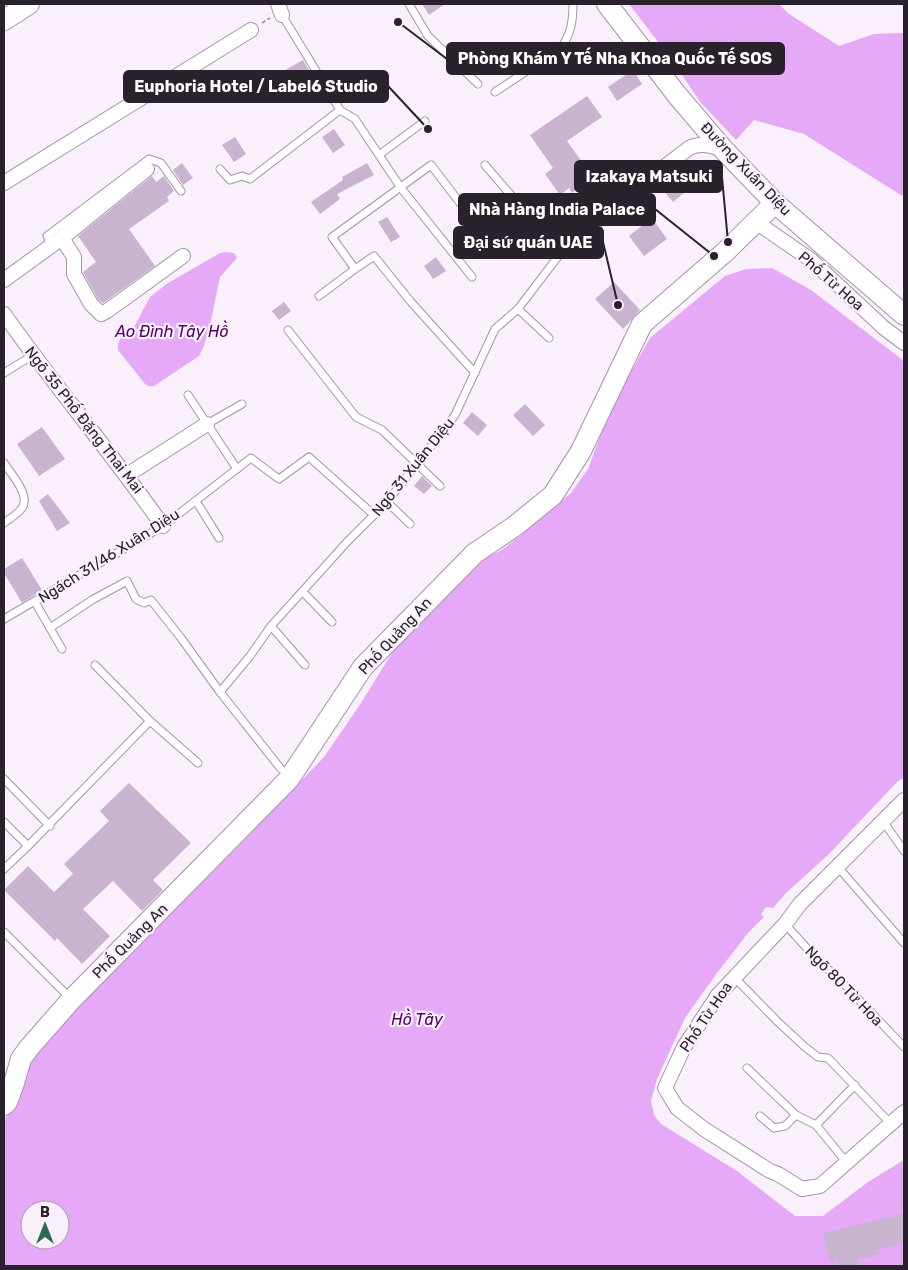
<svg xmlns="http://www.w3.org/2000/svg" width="908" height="1270" font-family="Rubik,sans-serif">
	<rect width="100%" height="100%" fill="#f9f0fc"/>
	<g fill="#e5a9f7" fill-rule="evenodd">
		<path d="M629 4H779L789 14 839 46 874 34 904 33V197L804 134 754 120 736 140 701 103 669 56Z"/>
		<path d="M226 252 234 253 237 258 220 277 209 330 203 348 199 356 154 386H148L145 384 118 350V344L121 337 133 329 150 297 168 283 220 253Z"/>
		<path d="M772 268 811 290 904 361V778L898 781 829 854 785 894 773 908 766 907 761 914 764 917 748 933 717 973 685 1018 657 1079 651 1101 654 1115 661 1124 737 1171 795 1216H823L868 1182 904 1160V1266H4V1119C21 1105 26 1074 32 1053L271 812 324 757 361 703 400 640 457 584 487 557 502 550 526 531 571 493 588 469 611 407 650 338 725 276 746 269ZM30 1210H60V1240H30Z"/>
	</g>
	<g fill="#c9b4d0">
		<path d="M422 4H445L429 15Z"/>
		<path d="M303 60 313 77 283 94 273 77Z"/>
		<path d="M633 70 642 84 617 101 608 87Z"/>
		<path d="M587 96 602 117 567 141 590 173 583 178 586 183 572 193 569 188 560 195 545 174 553 168 530 135Z"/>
		<path d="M334 129 345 145 333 153 322 137Z"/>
		<path d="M235 137 246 154 234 162 222 145Z"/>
		<path d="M182 163 193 178 183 185 173 170Z"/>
		<path d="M367 163 374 175 337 194 340 199 320 214 311 202 343 180 342 177Z"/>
		<path d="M152 176 156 182 164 176 174 191 167 197 169 201 129 229 155 266 103 303 98 299 83 272 96 262 78 236Z"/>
		<path d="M675 178 686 191 673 202 662 189Z"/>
		<path d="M387 217 400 237 391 242 378 222Z"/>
		<path d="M652 218 667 239 644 256 629 236Z"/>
		<path d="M436 257 446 271 433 279 424 266Z"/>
		<path d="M614 282 640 310 623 329 595 299Z"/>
		<path d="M284 302 291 311 279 320 272 311Z"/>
		<path d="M525 404 545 425 533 436 513 415Z"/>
		<path d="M472 412 487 425 478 436 463 423Z"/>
		<path d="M42 427 65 459 39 476 17 444Z"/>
		<path d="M422 476 432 486 424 494 414 486Z"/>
		<path d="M48 494 70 523 57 531 39 501Z"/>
		<path d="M22 558 42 590 22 603 4 573V569Z"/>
		<path d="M129 783 191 843 153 880 163 890 142 911 113 881 83 909 110 936 82 964 57 938 55 941 4 890 28 866 54 892 73 874 64 864 109 821 100 811Z"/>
		<path d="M904 1214V1243L878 1249 879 1254 857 1260 858 1266H839L838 1260 830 1262 823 1233Z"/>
	</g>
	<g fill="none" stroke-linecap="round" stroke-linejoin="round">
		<defs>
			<g id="lane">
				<path d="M409 4 428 36 478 84"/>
				<path d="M282 15 340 110 355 119 401 188 472 277"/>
				<path d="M495 92 560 49C571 35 573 21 573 4"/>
				<path d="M379 155 425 121"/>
				<path d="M220 169 230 180 242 176 250 179 340 110"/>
				<path d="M467 212 431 165 332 237 355 269 374 256 411 302 475 373"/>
				<path d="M51 246 47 236 149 159 161 163 181 191"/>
				<path d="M319 296 355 269"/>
				<path d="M518 309 549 338"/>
				<path d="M288 330 356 417 382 430 440 486"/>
				<path d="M4 373 33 355"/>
				<path d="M188 395 237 469"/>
				<path d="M207 424 242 404"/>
				<path d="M4 463C11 474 31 495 22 508 18 514 9 519 4 523"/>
				<path d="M196 501 219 538"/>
				<path d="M387 502 410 524"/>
				<path d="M303 592 332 622"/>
				<path d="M35 602 62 649"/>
				<path d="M4 619 163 526 251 458 279 479 309 457 374 515"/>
				<path d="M271 626 305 665"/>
				<path d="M50 628 92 600 127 581 136 599 144 603 151 600 181 638 220 692 281 769"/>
				<path d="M95 665 150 721 198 763"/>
				<path d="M220 692 250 656 271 626 347 542 387 502 443 431 455 415 495 329 518 309 563 250 522 208 485 165"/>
				<path d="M4 779 50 826"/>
				<path d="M883 821 904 851"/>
				<path d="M4 822 28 846 150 721"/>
				<path d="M838 867 904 943"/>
				<path d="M4 869 28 846"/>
				<path d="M785 924 814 956 843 983 904 1047"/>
				<path d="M4 932 71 999"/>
				<path d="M734 977 778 1022 805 1047 818 1057 828 1058 891 1124"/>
				<path d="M747 1068 796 1115 816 1125 847 1163"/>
				<path d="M760 1116 774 1128 785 1126 796 1115"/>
				<path d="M816 1125 855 1085"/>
			</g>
			<g id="street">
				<path d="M278 4 282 15"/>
				<path d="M4 183 251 30"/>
				<path d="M756 222 811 260 884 328 904 343"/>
				<path d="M62 238 74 257V274L91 304 101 314 107 311 183 256"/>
				<path d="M563 250 611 208 689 148C700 142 711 146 723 149"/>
				<path d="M4 280 62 238 147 169"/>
				<path d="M4 314C55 386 112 454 163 526"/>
				<path d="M127 475 207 424"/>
				<path d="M904 800 800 904 785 924 718 995 684 1047 665 1088 677 1108 704 1129 770 1171 778 1174 802 1189 820 1186 904 1112"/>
			</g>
			<g id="secondary">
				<path d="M607 4 677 95 723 149 775 203 904 315"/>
				<path d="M4 20 29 4"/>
				<path d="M4 1105 7 1102 14 1083 21 1059 28 1049 71 1000 289 779 363 667 475 553 515 526 553 495 581 451 642 324 725 252 775 203"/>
			</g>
		</defs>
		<use href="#lane" stroke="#a792ad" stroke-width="9"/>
		<use href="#street" stroke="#a792ad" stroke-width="16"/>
		<use href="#secondary" stroke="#a792ad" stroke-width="22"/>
		<path stroke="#a59ca7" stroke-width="2" stroke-dasharray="4 2.5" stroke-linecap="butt" d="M262 23 270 18"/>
		<use href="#lane" stroke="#fff" stroke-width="7"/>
		<use href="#street" stroke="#fff" stroke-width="14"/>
		<use href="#secondary" stroke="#fff" stroke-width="20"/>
	</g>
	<g text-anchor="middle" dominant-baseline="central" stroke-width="4.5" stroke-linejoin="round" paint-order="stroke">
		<g font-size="15" fill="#29212b" stroke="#f9f0fc">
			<text transform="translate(746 169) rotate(46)">Đường Xuân Diệu</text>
			<text transform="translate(831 281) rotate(41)">Phố Từ Hoa</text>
			<text transform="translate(84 420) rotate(52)">Ngõ 35 Phố Đặng Thai Mai</text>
			<text transform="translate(413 467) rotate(-51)">Ngõ 31 Xuân Diệu</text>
			<text transform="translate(109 556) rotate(-32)">Ngách 31/46 Xuân Diệu</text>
			<text transform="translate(395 636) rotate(-47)">Phố Quảng An</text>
			<text transform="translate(130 941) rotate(-45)">Phố Quảng An</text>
			<text transform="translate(844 986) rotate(46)">Ngõ 80 Từ Hoa</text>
			<text transform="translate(706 1017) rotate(-56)">Phố Từ Hoa</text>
		</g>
		<g font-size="16" font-style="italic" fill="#510163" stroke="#f9f0fc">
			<text x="172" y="331">Ao Đình Tây Hồ</text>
			<text x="417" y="1019">Hồ Tây</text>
		</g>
	</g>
	<path fill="none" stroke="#29212b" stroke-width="2" d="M398 22L447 59M428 129L388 86M728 242L722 177M714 256L655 209M618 305L603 242"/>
	<g fill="#29212b" stroke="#f9f0fc" stroke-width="2">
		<circle cx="398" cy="22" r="5"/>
		<circle cx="428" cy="129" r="5"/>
		<circle cx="728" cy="242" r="5"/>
		<circle cx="714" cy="256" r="5"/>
		<circle cx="618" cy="305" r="5"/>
	</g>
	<g fill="#29212b" stroke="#29212b" stroke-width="2">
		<rect x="447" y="43" width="337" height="31" rx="5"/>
		<rect x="124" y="71" width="264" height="31" rx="5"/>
		<rect x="575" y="161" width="147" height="31" rx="5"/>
		<rect x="459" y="194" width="196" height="31" rx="5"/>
		<rect x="454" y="227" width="149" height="31" rx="5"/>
	</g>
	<g font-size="16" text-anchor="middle" font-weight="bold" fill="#fff">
		<text x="615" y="64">Phòng Khám Y Tế Nha Khoa Quốc Tế SOS</text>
		<text x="256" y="92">Euphoria Hotel / Label6 Studio</text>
		<text x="649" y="182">Izakaya Matsuki</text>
		<text x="557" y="215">Nhà Hàng India Palace</text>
		<text x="528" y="248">Đại sứ quán UAE</text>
	</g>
	<rect width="908" height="1270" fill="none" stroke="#29212b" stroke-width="10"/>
	<g transform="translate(45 1225)"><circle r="24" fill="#f9f0fc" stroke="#a69da8"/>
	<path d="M0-4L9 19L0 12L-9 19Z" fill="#2d6a55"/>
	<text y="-8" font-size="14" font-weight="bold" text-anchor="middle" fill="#29212b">B</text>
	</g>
</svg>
